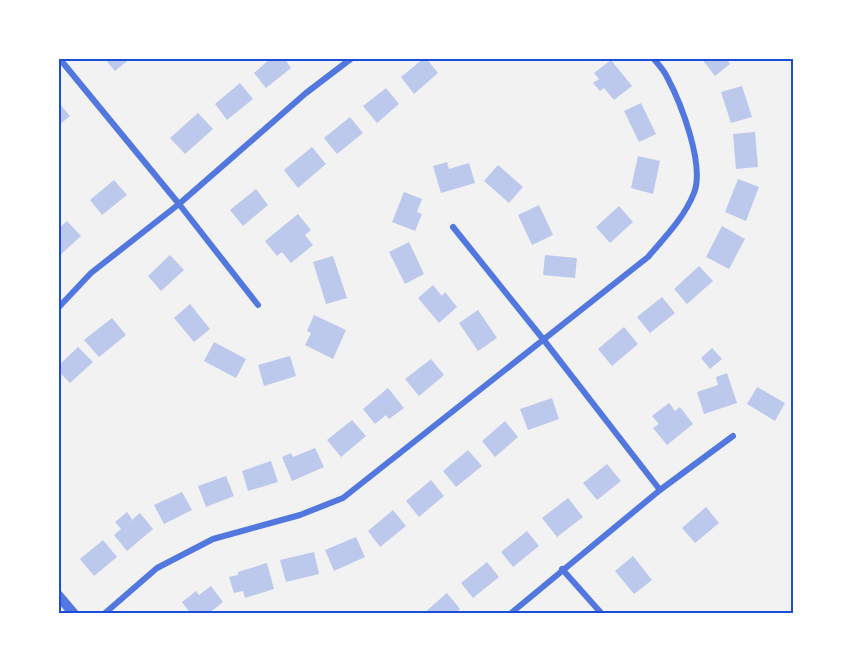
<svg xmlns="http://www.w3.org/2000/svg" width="852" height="672" font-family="'Fira Sans',sans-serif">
	<rect width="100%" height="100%" fill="#f2f2f2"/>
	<g fill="#bdc9ec">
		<path d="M104 58H131L115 71Z"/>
		<path d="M271 58H284L291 68 266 88 254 73Z"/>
		<path d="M424 58H426L438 73 414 94 401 77Z"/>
		<path d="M701 58H726L730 64 715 76Z"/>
		<path d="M611 60 632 86 614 100 604 88 600 91 593 83 599 79 594 73Z"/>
		<path d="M240 83 253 99 227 120 215 104Z"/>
		<path d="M742 86 752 117 731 123 721 92Z"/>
		<path d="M386 88 399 104 377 123 363 106Z"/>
		<path d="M58 102 70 116 58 126Z"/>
		<path d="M641 103 656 134 639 142 624 111Z"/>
		<path d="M198 113 213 129 185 154 170 138Z"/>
		<path d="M350 117 363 133 337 154 324 138Z"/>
		<path d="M755 132 758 167 736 169 733 134Z"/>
		<path d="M312 147 326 164 298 188 284 170Z"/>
		<path d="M638 156 660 161 653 194 631 188Z"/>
		<path d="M447 162 449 169 469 163 475 183 441 193 433 166Z"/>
		<path d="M498 165 523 187 509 203 484 181Z"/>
		<path d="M738 179 759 187 746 221 725 212Z"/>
		<path d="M114 180 127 195 102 215 90 200Z"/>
		<path d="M256 189 268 205 243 226 230 210Z"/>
		<path d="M404 192 422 199 417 212 422 214 415 231 392 222Z"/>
		<path d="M539 205 553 235 532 245 518 215Z"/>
		<path d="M619 206 633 222 610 243 596 227Z"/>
		<path d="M298 214 311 230 305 235 313 245 291 263 282 252 277 256 265 241Z"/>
		<path d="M67 221 81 236 58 257V229Z"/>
		<path d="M722 226 745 239 729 269 706 257Z"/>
		<path d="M409 242 424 274 405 284 389 252Z"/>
		<path d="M170 255 184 270 161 291 148 276Z"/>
		<path d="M545 255 577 258 575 278 543 275Z"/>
		<path d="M333 256 347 298 326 304 313 262Z"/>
		<path d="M699 266 713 281 687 304 674 289Z"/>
		<path d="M433 285 442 296 445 292 457 307 439 323 418 298Z"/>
		<path d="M662 297 675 313 650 333 637 317Z"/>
		<path d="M190 304 210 329 194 342 174 318Z"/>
		<path d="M478 310 497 338 478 351 459 323Z"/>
		<path d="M314 315 346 330 333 359 305 345 311 333 307 331Z"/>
		<path d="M112 318 126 335 99 357 84 340Z"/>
		<path d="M624 327 638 344 612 366 598 349Z"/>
		<path d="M214 342 246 359 236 378 204 361Z"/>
		<path d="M78 347 93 362 70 383 58 371V366Z"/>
		<path d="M712 348 722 359 710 369 701 358Z"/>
		<path d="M290 356 296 376 264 386 258 365Z"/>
		<path d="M431 359 444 375 419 396 405 379Z"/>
		<path d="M727 373 737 403 704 414 697 392 718 385 716 377Z"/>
		<path d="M757 387 785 403 775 421 747 404Z"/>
		<path d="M388 388 404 408 389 419 386 415 375 424 363 409Z"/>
		<path d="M552 398 559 419 528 430 520 409Z"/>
		<path d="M669 403 675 411 680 407 693 424 667 445 653 428 659 424 652 416Z"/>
		<path d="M352 420 366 436 341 457 327 440Z"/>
		<path d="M505 421 518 437 495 457 482 441Z"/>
		<path d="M315 448 324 467 292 481 282 457 291 453 293 457Z"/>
		<path d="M468 450 482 466 456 487 443 471Z"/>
		<path d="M271 461 278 482 248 491 242 471Z"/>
		<path d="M607 464 621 481 597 500 583 483Z"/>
		<path d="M226 476 234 496 206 507 198 486Z"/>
		<path d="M431 480 444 496 419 517 406 501Z"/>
		<path d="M182 492 192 510 164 524 154 505Z"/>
		<path d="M568 498 583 517 557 537 542 518Z"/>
		<path d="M706 507 719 523 695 543 682 528Z"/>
		<path d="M393 510 406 526 380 547 368 531Z"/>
		<path d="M127 512 132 519 127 524 140 513 153 529 127 551 114 535 121 529 115 522Z"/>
		<path d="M527 531 539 546 513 567 501 552Z"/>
		<path d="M356 537 365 557 334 571 325 550Z"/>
		<path d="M103 540 117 557 94 576 80 559Z"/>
		<path d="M314 552 319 574 286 582 280 560Z"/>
		<path d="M633 556 652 580 634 594 615 571Z"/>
		<path d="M487 562 499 577 473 598 461 583Z"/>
		<path d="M267 563 274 589 245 598 243 591 234 593 229 577 238 575V572Z"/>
		<path d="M211 586 223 602 208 614H191L182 602 196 591 199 595Z"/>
		<path d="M447 593 460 609 454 614H423Z"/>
	</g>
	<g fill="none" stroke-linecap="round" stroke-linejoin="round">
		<g stroke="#5277de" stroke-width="6">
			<path d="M59 58 179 204 258 305"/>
			<path d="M453 227 543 339 660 490"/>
			<path d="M58 308 91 273 179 204 306 93 352 58"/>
			<path d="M562 569 602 614"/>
			<path d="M104 614 157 568 213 539 300 515 343 498 648 257C665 237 684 218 694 193 705 165 681 103 667 77 664 70 658 64 653 58"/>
			<path d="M510 614 660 490 733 436"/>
		</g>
		<path stroke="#5277de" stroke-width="10" d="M58 595 74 614"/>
	</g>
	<rect width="852" height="672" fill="none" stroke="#ffffff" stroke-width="120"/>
	<rect x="60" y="60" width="732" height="552" fill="none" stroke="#1d4ed8" stroke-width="2"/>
</svg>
